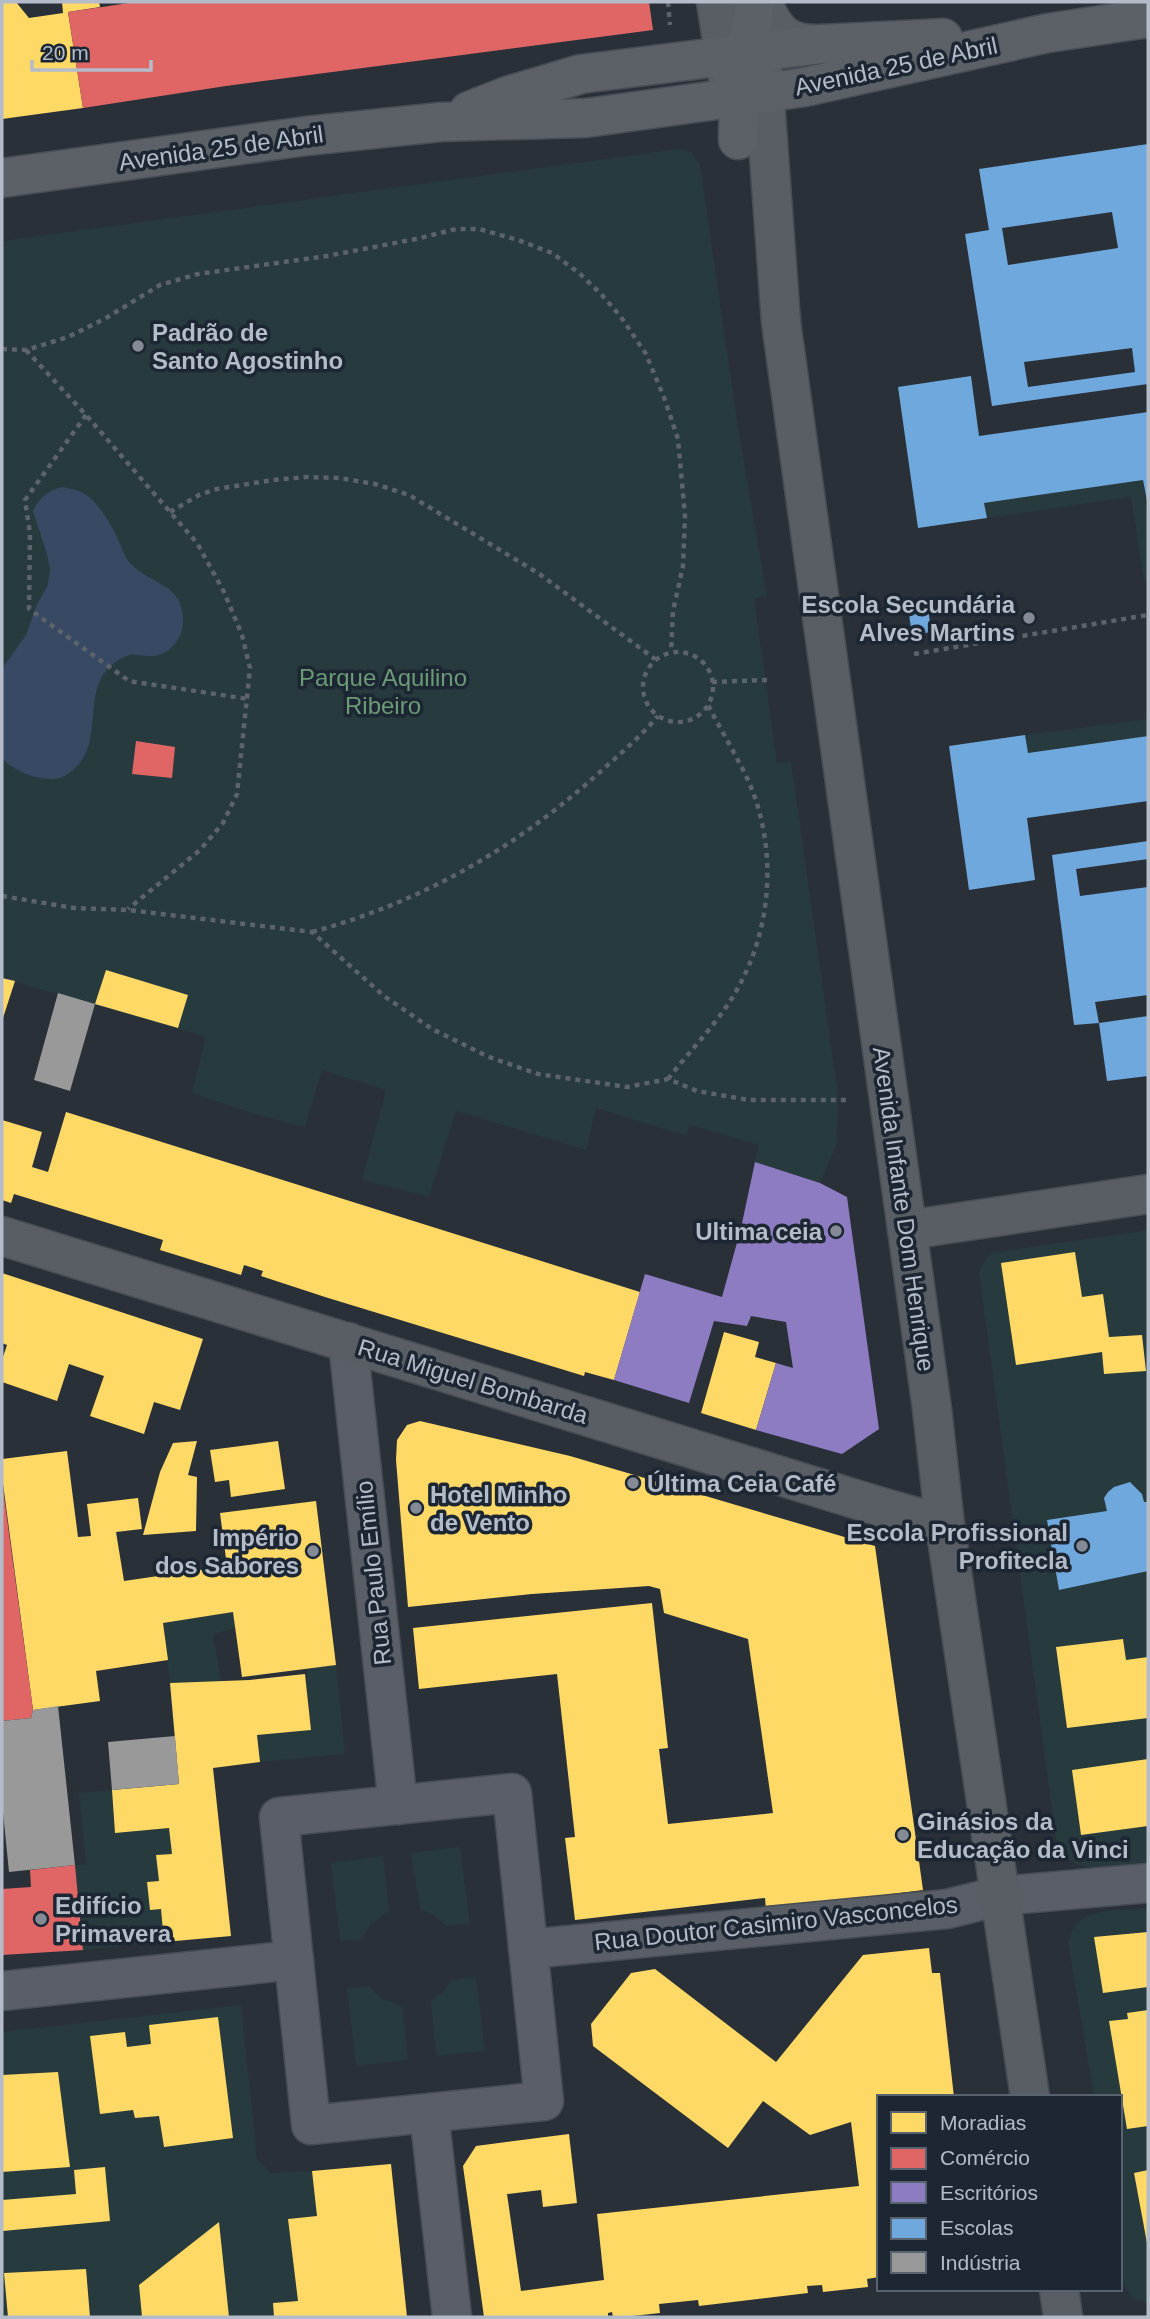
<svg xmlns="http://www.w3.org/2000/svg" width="1150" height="2319" font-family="Arial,sans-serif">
	<rect width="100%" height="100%" fill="#2a3038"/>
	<g fill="#273a3e">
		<path d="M678 149 691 152 700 164 738 427 767 596 754 598 777 763 791 762 839 1102 836 1146 820 1183 755 1162 759 1145 690 1125 686 1136 596 1108 586 1150 456 1111 429 1197 362 1180 386 1090 322 1070 305 1127 255 1114 192 1093 206 1037 2 978V241Z"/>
		<path d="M1143 480 1148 517V581H1144L1131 497 987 518 984 503Z"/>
		<path d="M1148 719V736L1028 753 1025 735Z"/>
		<path d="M1148 1230V1862C1130 1863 1095 1871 1078 1865 1070 1862 1063 1853 1057 1846L979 1273 983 1263 991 1253Z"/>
		<path d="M233 1612 236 1628 213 1634 221 1681 170 1683 163 1623Z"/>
		<path d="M336 1665 345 1754 260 1762 257 1735 311 1730 306 1669Z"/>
		<path d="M112 1790 115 1832 169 1828 172 1854 156 1855 159 1881 147 1882 161 1909 164 1942 83 1950 75 1865 86 1864 79 1793Z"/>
		<path d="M460 1847 470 1924 446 1926 435 1916 420 1909 411 1853Z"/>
		<path d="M383 1856 389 1911 370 1925 362 1939 340 1941 331 1863Z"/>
		<path d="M1148 1908V2302C1125 2302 1123 2281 1120 2262V2097H1094L1068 1942C1070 1937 1072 1931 1075 1926 1089 1907 1127 1911 1148 1908Z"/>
		<path d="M476 1977 485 2051 436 2056 431 2001 443 1992 452 1980Z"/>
		<path d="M369 1986 380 1998 402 2006 408 2060 356 2066 347 1988Z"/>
		<path d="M241 2005 257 2159 271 2173 312 2171 317 2216 288 2219 298 2301 273 2303 274 2317H2V2032Z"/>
	</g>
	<path fill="#384963" d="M63 487C71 489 80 490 88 496 98 503 113 527 118 539 122 548 124 556 130 563 150 585 185 583 183 623 182 639 170 654 154 656 145 657 135 653 127 656 123 657 116 661 113 664 79 690 108 747 69 773 62 778 59 779 50 779 31 778 16 771 2 759V669L26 635 37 604 48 585 50 569 47 554 33 511C40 497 47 491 63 487Z"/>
	<g fill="#ffd966">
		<path d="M2 2H16L29 18 63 13 62 2H99L100 7 68 12 83 108 2 119Z"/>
		<path d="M106 970 188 995 178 1028 95 1004Z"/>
		<path d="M2 978 15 981 2 1021Z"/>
		<path d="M66 1112 640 1292 614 1380 585 1372 584 1376 325 1297 261 1276 263 1271 244 1265 241 1275 160 1250 163 1240 14 1194 11 1203 2 1200V1120L42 1132 32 1167 48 1172Z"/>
		<path d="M1075 1252 1082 1297 1103 1294 1109 1337 1142 1335 1146 1371 1104 1374 1102 1352 1016 1365 1001 1263Z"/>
		<path d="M2 1273 203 1339 180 1410 154 1402 144 1434 90 1416 104 1376 69 1364 57 1401 2 1382V1360L7 1345 2 1343Z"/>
		<path d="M724 1332 759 1342 755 1357 776 1363 756 1430 701 1413Z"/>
		<path d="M420 1421 570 1456 875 1546 923 1890 766 1910 765 1898 575 1920 565 1838 575 1837 557 1674 419 1689 413 1628 652 1603 668 1748 659 1749 668 1824 773 1813 748 1639 664 1613 660 1589 649 1586 532 1594 408 1607 396 1460 397 1440 407 1425Z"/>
		<path d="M197 1441 188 1475 197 1477 196 1531 143 1535 160 1472 173 1443Z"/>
		<path d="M278 1441 285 1489 231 1497 229 1480 215 1482 210 1450Z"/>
		<path d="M67 1451 78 1537 91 1536 87 1504 138 1498 142 1529 116 1532 124 1581 227 1566 220 1513 316 1501 336 1665 242 1677 233 1612 163 1623 168 1660 96 1671 100 1701 33 1710 2 1476V1459Z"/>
		<path d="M1123 1639 1126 1660 1148 1657V1718L1067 1728 1056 1647Z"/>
		<path d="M305 1674 311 1730 257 1735 260 1762 213 1768 231 1936 164 1942 161 1909 150 1910 147 1882 159 1881 156 1855 172 1854 169 1828 115 1833 112 1790 179 1784 170 1683 250 1680Z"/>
		<path d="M1148 1759V1826L1081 1835 1072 1770Z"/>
		<path d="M1148 1932V1987L1103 1993 1094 1937Z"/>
		<path d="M929 1948 932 1973H940L954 2097H879V2277L867 2279 868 2287 823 2292 822 2285 807 2286 808 2293 699 2306 698 2300 659 2304 660 2313 623 2317H613L612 2312 608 2313V2317H484L463 2166 476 2146 569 2134 577 2203 543 2207 541 2190 507 2194 521 2291 604 2280 597 2214 859 2186 851 2122 810 2135 763 2101 728 2148 593 2046 591 2024 631 1973 655 1969 776 2062 863 1955Z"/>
		<path d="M1148 2010V2126L1127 2129 1109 2021 1128 2019 1127 2013Z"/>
		<path d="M218 2017 233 2138 164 2147 159 2116 135 2118 133 2110 100 2114 90 2036 125 2032 127 2047 151 2044 149 2025Z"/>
		<path d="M58 2072 70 2167 2 2172V2075Z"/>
		<path d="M391 2164 407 2317H274L273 2303 298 2301 288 2219 317 2216 312 2171Z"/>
		<path d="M105 2167 110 2221 3 2231 2 2200 76 2194 74 2170Z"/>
		<path d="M1148 2170V2243H1147L1134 2173Z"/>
		<path d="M219 2222 229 2317H142L139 2285Z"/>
		<path d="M86 2269 90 2317H8L4 2273Z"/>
	</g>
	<g fill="#e06666">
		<path d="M136 2H649L653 30 226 86 83 108 68 12Z"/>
		<path d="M136 741 175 747 172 778 132 774Z"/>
		<path d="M2 1489H3L33 1710 31 1718 2 1721Z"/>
		<path d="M75 1865 83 1950 2 1955V1889L31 1887 30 1870Z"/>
	</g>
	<path fill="#8e7cc3" d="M755 1162 820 1183 847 1197 879 1429 842 1454 756 1430 776 1363 793 1368 786 1322 751 1316 747 1326 714 1321 689 1403 614 1380 645 1274 722 1297 741 1228Z"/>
	<g fill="#6fa8dc" fill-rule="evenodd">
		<path d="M1148 144V384L992 406 965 234 989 230 979 169ZM1112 212 1118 248 1008 265 1002 228ZM1132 348 1135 372 1028 387 1024 362Z"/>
		<path d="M971 376 979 436 1148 412V506L1143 480 984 503 987 518 918 528 898 387Z"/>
		<path d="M927 598 931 632 912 635 907 600Z"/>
		<path d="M1025 735 1028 753 1148 736V801L1027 818 1035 880 969 890 949 746Z"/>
		<path d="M1148 841V859L1076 869 1080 896 1148 887V995L1095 1002 1099 1023 1074 1025 1052 855Z"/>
		<path d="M1148 1016V1076L1107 1081 1099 1023Z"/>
		<path d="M1130 1482 1142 1494 1144 1502H1148V1571L1059 1590 1047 1520 1107 1511 1104 1498 1108 1492 1114 1487Z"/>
	</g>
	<g fill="#999">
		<path d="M58 993 95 1004 70 1091 34 1080Z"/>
		<path d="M58 1706 75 1865 9 1872 2 1802V1721L31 1718 33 1710Z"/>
		<path d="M175 1736 179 1784 112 1790 108 1742Z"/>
	</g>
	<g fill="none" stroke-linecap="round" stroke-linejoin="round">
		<defs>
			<g id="street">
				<path d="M348 1342 398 1805"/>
				<path d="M512 1793 544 2101 311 2125 279 1817Z"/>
				<path d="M528 1949 947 1909 999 1896 1148 1883"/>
				<path d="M2 1991 294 1960"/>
				<path d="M429 2113 452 2317"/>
			</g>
			<g id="secondary">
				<path d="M716 2 730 90"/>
				<path d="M762 2C776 34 787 45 822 44"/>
				<path d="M762 59 781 322 932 1409 945 1525 1030 2097"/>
				<path d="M907 1230 1148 1194"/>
				<path d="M2 1236 881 1507 945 1525"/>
				<path d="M1059 2289 1063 2317"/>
			</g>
			<g id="primary">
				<path d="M732 75C748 53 752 28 755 2"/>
				<path d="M469 111 507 96 581 74 822 44 943 38"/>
				<path d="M738 140C738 116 738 96 755 77"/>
				<path d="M2 178 306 136 441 122 586 118 731 98 805 87 1048 33 1148 18"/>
			</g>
		</defs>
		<use href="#street" stroke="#484c53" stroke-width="41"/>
		<use href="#secondary" stroke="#484c53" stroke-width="41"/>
		<use href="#primary" stroke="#484c55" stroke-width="41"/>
		<g stroke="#5d636a" stroke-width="4.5" stroke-dasharray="5 5" stroke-linecap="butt">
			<path d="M668 2 670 25"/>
			<path d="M2 349 26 350 68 337 106 318 160 285 198 274 327 256 416 239 456 229H479L518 240 552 253 579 273 601 294 621 317 646 354 665 400 678 439 685 516 683 566 673 611 671 652"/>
			<path d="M26 350 86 415 197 543 224 592 242 635 250 668 237 794 223 823 200 850 128 909"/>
			<path d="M86 415 25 500 30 534 29 609 129 681 248 699"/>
			<path d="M170 512 199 495 217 489 273 480 306 477 339 478 375 484 409 495 538 573 655 659"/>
			<circle cx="678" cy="687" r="35"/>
			<path d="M914 654 1148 615"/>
			<path d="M712 682 767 680"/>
			<path d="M2 896 74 908 128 910 312 932 384 996 432 1029 489 1057 538 1074 627 1087 668 1079 697 1091 749 1100H849"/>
			<path d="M312 932C422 902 516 848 600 772 620 754 640 737 658 716"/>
			<path d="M668 1079C691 1049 721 1020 739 986 773 924 777 845 748 780 736 755 721 730 708 705"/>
		</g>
		<use href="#street" stroke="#5a5e66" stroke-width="38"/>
		<use href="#secondary" stroke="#595d64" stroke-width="38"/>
		<use href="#primary" stroke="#5c6168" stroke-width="38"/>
	</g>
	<g fill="#848b96" stroke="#1d2633" stroke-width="2.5">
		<circle cx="138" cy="346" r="7"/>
		<circle cx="1029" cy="618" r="7"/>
		<circle cx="836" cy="1231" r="7"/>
		<circle cx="633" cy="1483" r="7"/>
		<circle cx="416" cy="1508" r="7"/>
		<circle cx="1082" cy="1546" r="7"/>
		<circle cx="313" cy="1551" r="7"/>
		<circle cx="903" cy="1835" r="7"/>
		<circle cx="41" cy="1919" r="7"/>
	</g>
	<g text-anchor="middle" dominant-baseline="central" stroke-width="7" stroke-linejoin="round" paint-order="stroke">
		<g font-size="24" fill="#b4bcc9" stroke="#1d2633">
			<text transform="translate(896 66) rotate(-12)">Avenida 25 de Abril</text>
			<text transform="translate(221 148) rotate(-8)">Avenida 25 de Abril</text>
			<text transform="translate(904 1209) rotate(82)">Avenida Infante Dom Henrique</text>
			<text transform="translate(473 1381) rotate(17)">Rua Miguel Bombarda</text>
			<text transform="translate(373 1573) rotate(-96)">Rua Paulo Emílio</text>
			<text transform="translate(776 1923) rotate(-6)">Rua Doutor Casimiro Vasconcelos</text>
		</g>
		<g font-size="24" font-weight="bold" fill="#b4bcc9" stroke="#1d2633" text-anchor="start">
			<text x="152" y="332">Padrão de<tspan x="152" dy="28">Santo Agostinho</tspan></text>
			<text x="1015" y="604" text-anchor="end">Escola Secundária<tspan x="1015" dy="28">Alves Martins</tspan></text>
			<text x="822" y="1231" text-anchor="end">Ultima ceia</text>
			<text x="647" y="1483">Última Ceia Café</text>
			<text x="430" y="1494">Hotel Minho<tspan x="430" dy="28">de Vento</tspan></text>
			<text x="1068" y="1532" text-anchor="end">Escola Profissional<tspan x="1068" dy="28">Profitecla</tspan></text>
			<text x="299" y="1537" text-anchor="end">Império<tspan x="299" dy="28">dos Sabores</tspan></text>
			<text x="917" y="1821">Ginásios da<tspan x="917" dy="28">Educação da Vinci</tspan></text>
			<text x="55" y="1905">Edifício<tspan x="55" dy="28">Primavera</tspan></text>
		</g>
		<g font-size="24" fill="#6b9a76" stroke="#1d2633">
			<text x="383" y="677">Parque Aquilino<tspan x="383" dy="28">Ribeiro</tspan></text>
		</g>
	</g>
	<rect width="1150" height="2319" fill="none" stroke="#b4bcc9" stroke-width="7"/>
	<rect x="877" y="2095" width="245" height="196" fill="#1d2633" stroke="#59626f" stroke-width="2"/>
	<rect x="891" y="2112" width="35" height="21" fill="#ffd966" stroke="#59626f" stroke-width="2"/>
	<text x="940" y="2130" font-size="21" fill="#b4bcc9">Moradias</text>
	<rect x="891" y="2148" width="35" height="21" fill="#e06666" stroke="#59626f" stroke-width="2"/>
	<text x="940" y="2165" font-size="21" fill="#b4bcc9">Comércio</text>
	<rect x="891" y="2182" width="35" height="21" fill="#8e7cc3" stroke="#59626f" stroke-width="2"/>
	<text x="940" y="2200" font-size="21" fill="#b4bcc9">Escritórios</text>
	<rect x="891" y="2218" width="35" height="21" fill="#6fa8dc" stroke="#59626f" stroke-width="2"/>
	<text x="940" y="2235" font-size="21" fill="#b4bcc9">Escolas</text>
	<rect x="891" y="2252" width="35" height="21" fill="#999999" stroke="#59626f" stroke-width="2"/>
	<text x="940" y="2270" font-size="21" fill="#b4bcc9">Indústria</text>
	<path d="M32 60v10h119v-10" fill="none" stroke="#b4bcc9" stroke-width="3.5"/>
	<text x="42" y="60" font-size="21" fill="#b4bcc9" stroke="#1d2633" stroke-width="5" paint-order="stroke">20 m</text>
</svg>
